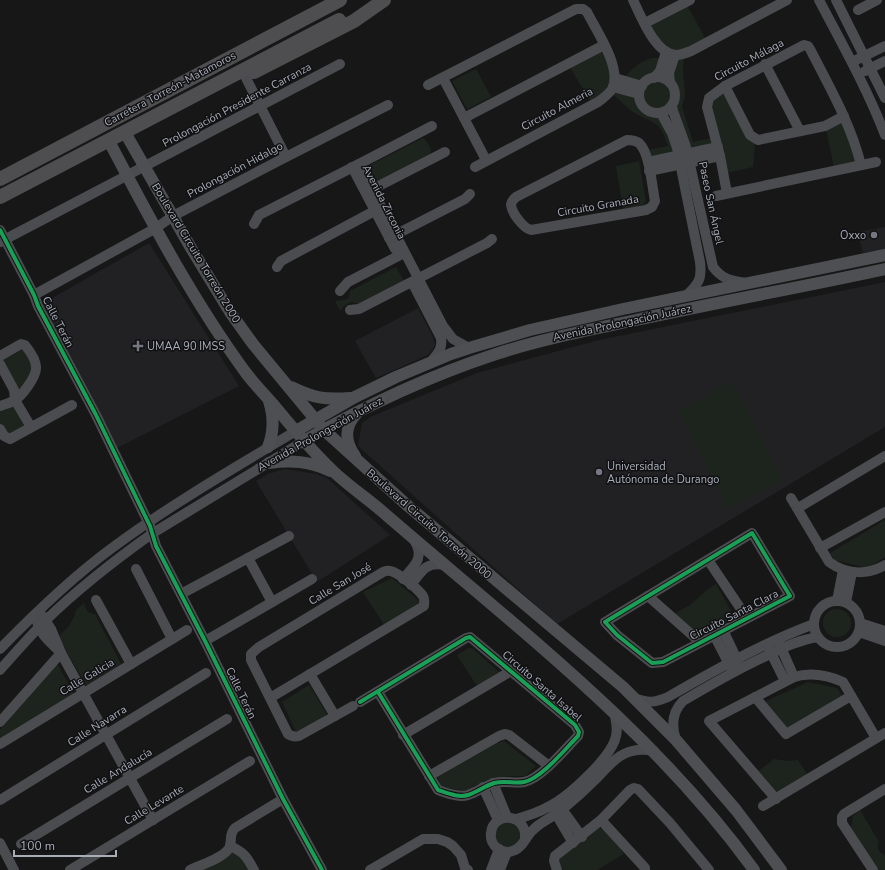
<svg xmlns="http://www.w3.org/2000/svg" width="885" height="870" font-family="'Nunito Sans',sans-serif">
	<rect width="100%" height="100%" fill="#171717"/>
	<g fill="#212123">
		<path d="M885 227V249L863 253 857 232Z"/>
		<path d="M149 243 239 386 117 448 40 305Z"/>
		<path d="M885 282V427L557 624 358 446 362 423 370 417 477 373 599 340Z"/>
		<path d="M418 308 432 335 435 344 433 349 428 355 376 378 355 341Z"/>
		<path d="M284 469 317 474 327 478 390 535 317 582 256 481 268 474Z"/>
	</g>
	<g fill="#1d241e">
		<path d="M687 5 706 40 686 49 674 52 658 40 651 27 654 21Z"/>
		<path d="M603 49 613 77 606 91 591 102 569 66Z"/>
		<path d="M684 56 683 71 685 96 682 107 693 142 711 138 713 146 689 152C684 138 678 123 675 109 672 97 682 96 671 82L676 57Z"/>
		<path d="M652 58H661L657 74 649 77 640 84 624 79C632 68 639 62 652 58Z"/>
		<path d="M476 69 491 97 467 109 452 81Z"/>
		<circle cx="657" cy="96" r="14"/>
		<path d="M614 89 637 97C641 110 649 114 662 118L677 154 649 160 648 151 652 149 668 146C659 118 654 125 633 112 626 107 619 99 611 93Z"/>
		<path d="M723 91 755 144 753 167 726 173 711 112 712 101Z"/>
		<path d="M843 120 859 163 834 167 826 129Z"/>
		<path d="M423 138 427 142 431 149 430 156 376 184 366 167Z"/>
		<path d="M639 161 646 201 643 205 623 209 616 166Z"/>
		<path d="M396 267 404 281 358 304C349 299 345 305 340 311L335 301 344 300 349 298 350 291Z"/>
		<path d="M21 346 35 367 21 392 0 361Z"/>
		<path d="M733 381 783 481 727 509 678 409Z"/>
		<path d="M15 402 29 427 10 438 0 427V407Z"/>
		<path d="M885 520V557L868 568 834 560 830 553Z"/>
		<path d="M392 578 419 601 417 606 385 626 363 592Z"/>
		<path d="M716 584 735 618 700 636 674 614 690 605 706 591Z"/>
		<path d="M84 603C86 610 88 614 95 614L121 664 86 685 62 644 59 636 69 626 74 617 76 610Z"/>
		<circle cx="837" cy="623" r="14"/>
		<path d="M469 648H472L499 672 477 686 457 655Z"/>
		<path d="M57 663 74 694 0 740V730Z"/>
		<path d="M808 682 837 688 842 696 786 729 764 702Z"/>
		<path d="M309 685 328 716 296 732 282 702Z"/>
		<path d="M504 741 536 766 525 776C499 776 488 778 466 791L441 787 438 777 495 744Z"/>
		<path d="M774 759 788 761 798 760 807 774 777 792 758 771Z"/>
		<path d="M860 810 879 842C876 848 879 853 885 855V870H879L851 828 853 816Z"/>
		<path d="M501 821 518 824 521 838 514 847H503L495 840 496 826Z"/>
		<path d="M598 828C609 828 618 846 624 854L597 870H563L559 862 560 855Z"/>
		<path d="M233 851 241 855 252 870H196Z"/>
	</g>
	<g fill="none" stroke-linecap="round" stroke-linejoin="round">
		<g stroke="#4b4c50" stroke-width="10">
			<path d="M633 0C641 16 655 54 676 55 681 55 686 53 691 51L787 0"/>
			<path d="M819 0C842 44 867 88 885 135"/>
			<path d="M836 0 885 98"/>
			<path d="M858 10 877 0"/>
			<path d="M645 23 690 0"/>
			<path d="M852 62 885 46"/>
			<path d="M765 64 800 131"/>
			<path d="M865 71 885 61"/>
			<path d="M245 76 286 157"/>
			<circle cx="657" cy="95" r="18"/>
			<path d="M443 78 486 160"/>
			<path d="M615 78 642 86"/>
			<path d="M654 78 660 71 666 52"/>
			<path d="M670 83 669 73 675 55"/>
			<path d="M428 85 576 9H583L587 12C596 30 621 66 613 87 611 93 603 98 598 102L475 167"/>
			<path d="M725 86 750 135 758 140 825 126 844 116"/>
			<path d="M613 87 639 94"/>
			<path d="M672 106 673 111 686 147 713 267C723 280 731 280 745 283"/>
			<path d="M661 113 672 133 677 148 700 262C702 279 699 283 687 295"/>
			<path d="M464 118 604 45"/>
			<path d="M627 140C631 140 635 140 639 143 650 153 652 187 655 201L652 207 646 210 531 230C523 228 512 213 511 205 511 201 514 199 516 197Z"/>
			<path d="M648 162 718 147"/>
			<path d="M359 164 432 126"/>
			<path d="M352 167 395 249"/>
			<path d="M649 171 720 156"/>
			<path d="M367 192 445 152"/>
			<path d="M727 193 720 156 707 107 709 98 725 86 804 45 808 46 810 49C829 86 851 124 861 165"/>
			<path d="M716 196 876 162"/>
			<path d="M254 224 259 215 359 164 443 326 453 339 469 348"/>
			<path d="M0 230 34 295 38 306 96 415 150 526 156 546 205 641 283 799 322 870"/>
			<path d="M389 238 465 199 470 194"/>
			<path d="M0 242 340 64"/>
			<path d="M277 267 281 261 380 208"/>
			<path d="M414 286 441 338C443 349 437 354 431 362"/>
			<path d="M340 291 348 282 404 253"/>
			<path d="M34 295 156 228 173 216 286 157 388 105"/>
			<path d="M350 310 359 309 487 243 492 239"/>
			<path d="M0 356 21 344 25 345C29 350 36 360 36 367 37 376 22 396 15 400 11 403 5 404 0 406"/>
			<path d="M0 364 14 390 15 400 31 427"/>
			<path d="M0 429 4 436 10 439 72 405"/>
			<path d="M791 498 829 562C847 575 867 575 885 565"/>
			<path d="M798 508 885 456"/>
			<path d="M752 533 790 596 663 662 652 663 617 635 605 622Z"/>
			<path d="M820 548 885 512"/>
			<path d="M248 558 272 602"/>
			<path d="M708 560 747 618"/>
			<path d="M136 569 172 639"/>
			<path d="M403 579C415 565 425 558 414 540"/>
			<path d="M411 585C421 572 426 561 444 565"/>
			<path d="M181 594 289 536"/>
			<path d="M648 596 700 642"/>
			<path d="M96 600 131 664"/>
			<circle cx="837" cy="624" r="23"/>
			<path d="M837 601 843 570"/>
			<path d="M846 602 852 572"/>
			<path d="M43 616 51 629 61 653 153 820"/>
			<path d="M37 622C41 635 49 641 58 650"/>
			<path d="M860 623 885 631"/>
			<path d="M723 630 739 664"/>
			<path d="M859 632 885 641"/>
			<path d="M714 635 731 668"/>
			<path d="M205 641 312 579"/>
			<path d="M779 643 794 677"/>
			<path d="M768 647 785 681"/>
			<path d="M0 649C35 613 71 578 112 548 170 505 234 468 296 431"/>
			<path d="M0 670C15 653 30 636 46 620 79 588 115 560 153 533L304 441"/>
			<path d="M310 674 335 716"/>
			<path d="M755 697 786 734 851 696"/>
			<path d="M270 698 424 606C424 602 425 599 423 596 418 589 398 572 390 571 387 570 386 571 383 572L259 647 251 654V660L288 734C292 737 295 737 299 736L353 706"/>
			<path d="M634 698C648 703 654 703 668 697 715 670 763 643 814 624"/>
			<path d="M360 702 466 638 470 637 575 725 579 732 578 736C566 748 541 779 524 782 514 784 506 780 494 783 485 786 477 792 468 795 459 798 447 793 438 790L378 692"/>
			<path d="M0 722 61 653"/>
			<path d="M403 735 511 671"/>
			<path d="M676 740C671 725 672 712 683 701 710 685 736 670 764 657 781 648 799 640 818 637"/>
			<path d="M0 744 187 630"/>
			<path d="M429 776 499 736 505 734 509 735 549 766"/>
			<path d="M493 783 507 817"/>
			<path d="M483 787 498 820"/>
			<path d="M776 799 709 721 794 677C811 672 827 675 843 682L876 738"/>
			<path d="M0 800 206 673"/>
			<path d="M559 805 582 837"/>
			<path d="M763 806 885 733"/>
			<path d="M553 809 573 843"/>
			<path d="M516 819C528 816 539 812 550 806 569 796 612 757 616 736 618 728 616 720 614 712"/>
			<path d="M601 820 645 868V870"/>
			<path d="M525 837C526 813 493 811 491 833 489 846 503 856 515 850 523 847 526 836 533 830 541 821 554 817 563 809 575 799 586 789 597 778 605 770 613 759 624 754 634 749 644 749 654 751"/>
			<path d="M0 843 14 870"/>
			<path d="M21 844 227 719"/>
			<path d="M230 846C244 852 247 857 254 870"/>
			<path d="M70 870 250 761"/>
			<path d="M190 870C200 865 227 857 230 846 232 839 229 834 235 828L283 799"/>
			<path d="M370 870 423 839H438L447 842 453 846 461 855 465 868 468 870"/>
			<path d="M491 870 499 849"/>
			<path d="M500 870 507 852"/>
			<path d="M557 870 554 861 555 856 601 820 630 790 634 788 638 789 670 823 709 870"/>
			<path d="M873 870 842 823V817L844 814 885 789"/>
		</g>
		<g stroke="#4d4f52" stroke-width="12">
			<path d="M127 136 191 248 230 312 253 344 324 430 408 506 623 687 676 740 736 810 781 870"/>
			<path d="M111 145C152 223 194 302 246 373 256 386 268 398 278 410 296 432 314 453 334 472 350 487 368 499 384 513 513 625 653 730 754 870"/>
			<path d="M291 387C314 398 324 400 350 398"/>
			<path d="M296 431 355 397 396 377 451 354 469 348 530 330 623 309 885 255"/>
			<path d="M304 441C365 406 429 376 496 354 542 339 589 330 636 320 719 302 802 287 885 269"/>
			<path d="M268 447C274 432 274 417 269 401"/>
			<path d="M355 456C345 442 344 426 357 413"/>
			<path d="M269 463C291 460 310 461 330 471"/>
		</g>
		<g stroke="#4e4e51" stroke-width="14">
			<path d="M254 72 354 21 384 0"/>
			<path d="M0 179 340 0"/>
		</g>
		<path stroke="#4e4e51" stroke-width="14" d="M0 197 339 20"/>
		<defs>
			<g id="cycleway">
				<path d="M0 230 34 295 38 306 96 415 150 526 156 546 205 641 283 799 322 870"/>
				<path d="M752 533 790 596 663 662 652 663 617 635 605 622Z"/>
				<path d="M360 702 466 638 470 637 575 725 579 732 578 736C566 748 541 779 524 782 514 784 506 780 494 783 485 786 477 792 468 795 459 798 447 793 438 790L378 692"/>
			</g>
		</defs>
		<use href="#cycleway" stroke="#111113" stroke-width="6"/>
		<use href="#cycleway" stroke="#1a9f57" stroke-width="4"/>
	</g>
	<g fill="#757880" stroke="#111113" stroke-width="1.5">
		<circle cx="874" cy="235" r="4"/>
		<path d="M136 340h4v4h4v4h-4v4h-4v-4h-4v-4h4z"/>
		<circle cx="599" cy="472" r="4"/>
	</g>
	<g text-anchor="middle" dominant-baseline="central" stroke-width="3" stroke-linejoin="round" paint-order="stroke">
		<g font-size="11" fill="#a8adb8" stroke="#111113">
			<text transform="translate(749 60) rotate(-28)">Circuito Málaga</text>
			<text transform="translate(170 89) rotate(-28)">Carretera Torreón-Matamoros</text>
			<text transform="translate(237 105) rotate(-28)">Prolongación Presidente Carranza</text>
			<text transform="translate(557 109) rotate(-28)">Circuito Almeria</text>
			<text transform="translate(235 170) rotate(-28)">Prolongación Hidalgo</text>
			<text transform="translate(384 202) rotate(63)">Avenida Zirconia</text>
			<text transform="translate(711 203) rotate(78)">Paseo San Ángel</text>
			<text transform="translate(598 206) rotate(-10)">Circuito Granada</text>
			<text transform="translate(196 253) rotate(59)">Boulevard Circuito Torreón 2000</text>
			<text transform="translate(58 322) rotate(63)">Calle Terán</text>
			<text transform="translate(622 323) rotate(-12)">Avenida Prolongación Juárez</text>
			<text transform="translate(320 434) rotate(-29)">Avenida Prolongación Juárez</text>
			<text transform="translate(429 524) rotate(41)">Boulevard Circuito Torreón 2000</text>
			<text transform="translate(340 584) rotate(-31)">Calle San José</text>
			<text transform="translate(734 615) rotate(-27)">Circuito Santa Clara</text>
			<text transform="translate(87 677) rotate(-31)">Calle Galicia</text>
			<text transform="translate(542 686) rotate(41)">Circuito Santa Isabel</text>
			<text transform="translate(241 693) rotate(64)">Calle Terán</text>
			<text transform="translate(97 726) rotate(-32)">Calle Navarra</text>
			<text transform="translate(118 771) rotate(-31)">Calle Andalucía</text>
			<text transform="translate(154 805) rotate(-31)">Calle Levante</text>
		</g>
		<g font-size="11" fill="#a8adb8" stroke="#111113" text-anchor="start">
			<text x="866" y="235" text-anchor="end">Oxxo</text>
			<text x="147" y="346">UMAA 90 IMSS</text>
			<text x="607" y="466">Universidad<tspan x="607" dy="13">Autónoma de Durango</tspan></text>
		</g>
	</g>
	<path d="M14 850v6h102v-6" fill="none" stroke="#a8adb8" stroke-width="2"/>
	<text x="20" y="850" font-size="12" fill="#a8adb8" stroke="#111113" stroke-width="3" paint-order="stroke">100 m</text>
</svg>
